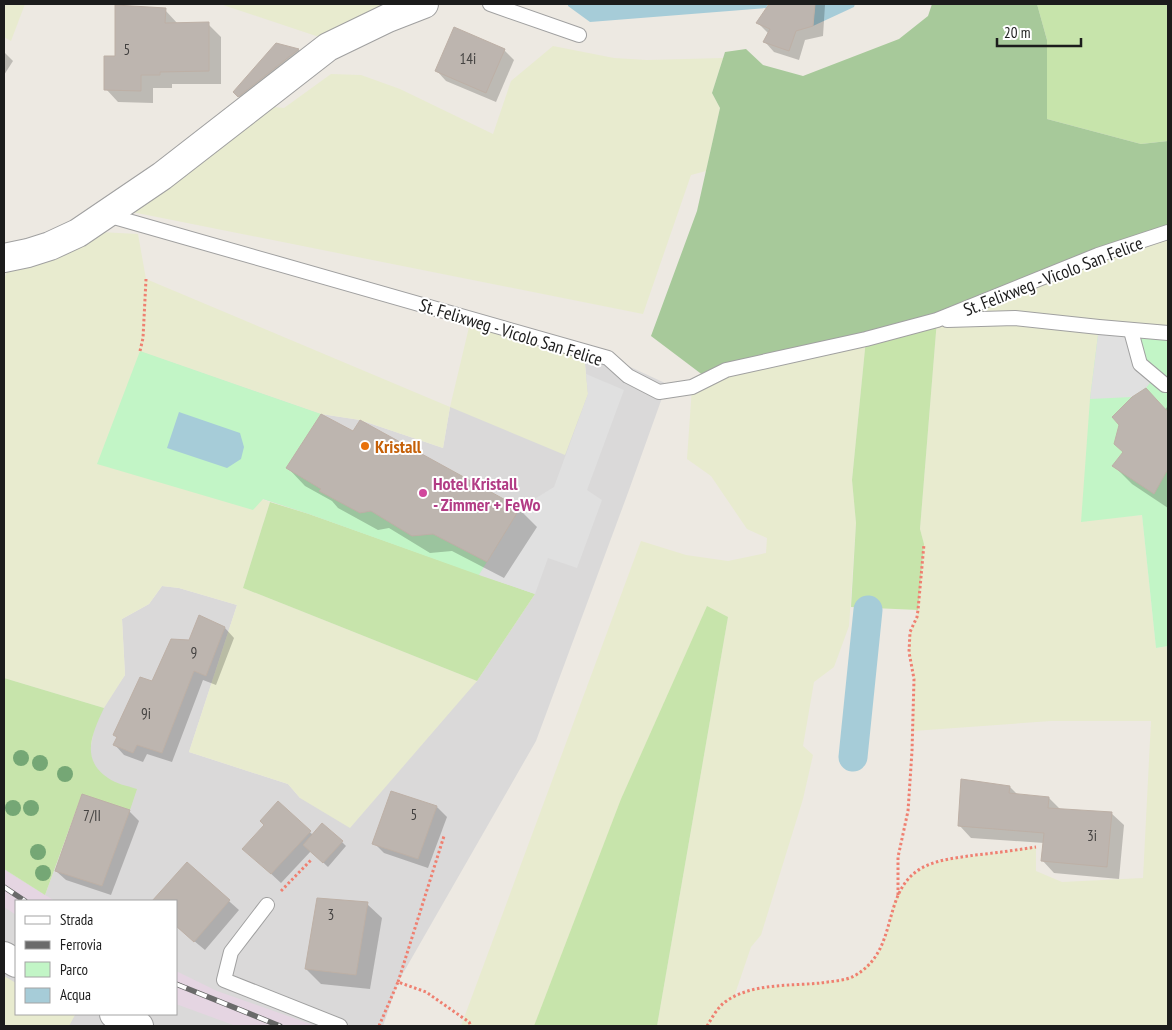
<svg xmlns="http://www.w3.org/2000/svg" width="1172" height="1030" font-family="'PT Sans Narrow',sans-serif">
	<rect width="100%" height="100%" fill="#ede9e2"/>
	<path fill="#dad9d9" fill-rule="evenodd" d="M583 345 667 384 629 490 536 741 398 982 383 1026H4V869L45 895 82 794 94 729 106 702 125 675 122 619 149 604 162 586 179 588 237 605 189 752 288 784 300 798 477 681 535 594 309 514 263 499 253 510 140 351 321 414 360 420 443 448 450 407 586 374ZM16 901H176V1014H16Z"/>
	<g fill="#e5d5e2">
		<path d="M4 869 6 871 55 901H16V915L4 907Z"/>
		<path d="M176 971 217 991 316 1026H236L176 1004Z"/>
	</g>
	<g fill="#e8ebcf">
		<path d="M4 4H25L11 41 4 37Z"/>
		<path d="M220 4H404L325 39Z"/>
		<path d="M553 46 614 58 647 60 723 58 712 93 720 108 706 171 691 175 643 314 132 212 264 106 284 108 331 74 361 75 400 89 493 134 511 81Z"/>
		<path d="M100 232 138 234 146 279 450 407 470 323 583 345 588 394 565 455 450 407 443 448 360 420 321 414 139 351 262 499 270 502 243 588 477 681 350 828 300 798 288 784 189 752 237 605 179 588 162 586 149 604 122 619 125 675 104 708 4 678V279L8 270Z"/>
		<path d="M1168 232V333L1081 521 1142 515 1156 648 1168 646V1026H657L728 617 535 1026H461L641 541 686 555 728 561 766 553 767 538 747 529 711 476 687 459 692 387 726 370 866 339 852 480 856 523 849 626 834 667 814 682 803 746 813 755 803 799 761 935 751 947 734 997 743 992 763 988 841 980 854 976 876 957 883 944 889 927 893 903 905 884 912 875 921 869 940 861 1036 847V871L1062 882 1143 878 1151 721H1051L913 731 914 679 909 652 910 632 917 617 918 610 924 544 920 529 937 320Z"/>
		<path d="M4 976 16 983V1014H74L75 1015 69 1026H4Z"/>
	</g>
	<g fill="#c7e4ab">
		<path d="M1037 4H1168V141L1141 144 1047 119V40Z"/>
		<path d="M937 320 920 529 924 544 918 610 851 607 856 523 852 480 866 339Z"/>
		<path d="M270 502 309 514 535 594 477 681 243 588Z"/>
		<path d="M707 606 728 617 657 1026H534L621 799Z"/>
		<path d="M4 678 104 708C92 734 80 759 108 778 116 784 128 786 137 789L130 810 82 794 45 895 4 869Z"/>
	</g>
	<path fill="#a7c99a" d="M932 4H1037L1047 40V119L1141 144 1168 141V232L937 320 708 379 651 336 697 211 720 108 712 93 725 52 746 49 763 65 803 76 899 39 928 16Z"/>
	<g fill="#c2f5c6">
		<path d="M1099 327 1168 333V646L1156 648 1142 515 1081 522 1090 399Z"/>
		<path d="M140 351 321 414 286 468 321 489 320 491 360 513 371 511 412 536 433 534 487 562 479 575 309 514 263 499 253 510 97 464Z"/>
	</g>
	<g fill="#e0e0e0">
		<path d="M1099 327 1131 331 1140 364 1155 376 1146 388 1132 397 1090 399Z"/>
		<path d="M586 374 624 390 587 490 602 500 577 568 548 558 535 594 479 575 520 508 554 487 588 394Z"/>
	</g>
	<g fill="#a6ccd8">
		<path d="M568 4H768L766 8 590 22 568 6Z"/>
		<path d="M815 4H855L854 7 813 26Z"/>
		<path d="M179 412 240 433 244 447 241 459 227 468 167 448Z"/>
	</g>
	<g fill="#0003">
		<path d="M770 4H823L825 5 823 36 805 40 799 60 774 52 765 42 769 34 758 23Z"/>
		<path d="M165 10 178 24H208L221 37V84H172V88H153V103L118 102 106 89 116 58Z"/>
		<path d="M276 44 299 50 303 55 243 101 235 92Z"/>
		<path d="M504 50 514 60 496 102 446 81 437 71Z"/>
		<path d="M4 52 13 61 4 75Z"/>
		<path d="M1168 406V508L1132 484 1114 466Z"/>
		<path d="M360 422 519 509 537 527 504 578 452 551 430 553 389 528 378 530 338 508 332 501 305 486 288 468 354 433Z"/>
		<path d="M225 628 234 638 216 685 203 680 172 762 147 754 143 762 124 755 115 745 118 738 115 735 190 641Z"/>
		<path d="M1010 787 1018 795 1049 798 1061 810 1111 813 1124 825 1119 879 1054 873 1042 860 1044 843 971 838 959 825Z"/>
		<path d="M391 793 437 807 447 817 428 868 384 853 374 843Z"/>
		<path d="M278 803 313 835 342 842 346 846 328 867 311 851 281 883 254 858 266 825Z"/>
		<path d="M129 811 139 821 111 895 66 880 56 871Z"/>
		<path d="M187 864 239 910 205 950 176 926V901H153Z"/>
		<path d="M367 904 382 918 370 989 321 984 306 969Z"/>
	</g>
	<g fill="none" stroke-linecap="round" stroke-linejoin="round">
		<path stroke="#a6ccd8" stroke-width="29" d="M853 757 868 610"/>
	</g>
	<g fill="#bdb5af" stroke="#bdb0a6">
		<path d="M769 4H815L813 26 796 31 789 51 763 42 770 29 756 23Z"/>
		<path d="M115 5 166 8 165 23 209 22V71L160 72V75H141V91L104 90V56H115Z"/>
		<path d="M454 27 505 49 486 93 435 71Z"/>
		<path d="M276 43 299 49 238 97 233 92Z"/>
		<path d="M1146 388 1168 412V469L1154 494 1112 466 1123 452 1114 444 1119 425 1112 417 1132 397Z"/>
		<path d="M321 414 353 431 360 420 520 508 487 562 433 534 412 536 371 511 360 513 319 491 321 489 286 468Z"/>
		<path d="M199 615 225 627 206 676 194 671 162 753 137 745 133 753 113 745 117 737 113 735 140 677 152 681 171 639 189 640Z"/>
		<path d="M961 779 1010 786 1009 793 1049 797 1048 808 1112 812 1107 867 1041 861 1044 833 958 826Z"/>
		<path d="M391 791 437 806 418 859 372 844Z"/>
		<path d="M82 794 130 810 102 886 55 871Z"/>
		<path d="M278 801 311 831 271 874 242 849 264 825 260 821Z"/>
		<path d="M322 823 343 841 323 863 303 845Z"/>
		<path d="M187 862 230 900 194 942 176 926V901H152Z"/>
		<path d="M317 898 368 902 356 975 305 969Z"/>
	</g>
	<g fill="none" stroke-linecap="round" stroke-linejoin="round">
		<defs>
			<g id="service">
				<path d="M490 4 579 35"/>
				<path d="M107 215 608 358 628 376 659 392 692 387 726 370 866 339 937 320 1098 255 1168 232"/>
				<path d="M947 320 1015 318 1099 327 1168 333"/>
				<path d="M1131 331 1140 364 1165 385H1168"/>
				<path d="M267 905 231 952 224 980 340 1026"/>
			</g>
			<g id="minor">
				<path d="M4 258 28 253 50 246 78 233 162 176 328 47 388 18 424 4"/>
				<path d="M4 956 16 963"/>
				<path d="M114 1014 139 1026"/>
			</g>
		</defs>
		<use href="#service" stroke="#a0a0a0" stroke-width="16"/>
		<use href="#minor" stroke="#a0a0a0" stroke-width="30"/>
		<g stroke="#ef8071" stroke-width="3" stroke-dasharray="2.5 2.5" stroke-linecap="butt">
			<path d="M140 351 143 338 146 279"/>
			<path d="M281 891 311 860"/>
			<path d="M898 895V857L908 811 912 751 914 679 909 652 910 632 917 617 918 610 924 544"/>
			<path d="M398 982 444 836"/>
			<path d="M379 1026 398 982 426 992 469 1022 471 1026"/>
			<path d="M707 1026C712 1018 717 1008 725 1002 751 983 790 986 821 983 832 981 845 981 854 976 900 951 880 894 920 869 937 859 957 858 975 855 996 853 1016 850 1036 847"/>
		</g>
		<use href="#service" stroke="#fff" stroke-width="14"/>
		<use href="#minor" stroke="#fff" stroke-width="28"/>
		<defs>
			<g id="rail">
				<path d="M4 887 25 901"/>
				<path d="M176 984 280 1026"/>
			</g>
		</defs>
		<use href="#rail" stroke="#6a6a6a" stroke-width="5.5"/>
		<use href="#rail" stroke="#fff" stroke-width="4" stroke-dasharray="11" stroke-linecap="butt"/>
	</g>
	<g fill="#75a775">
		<circle cx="21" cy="758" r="8"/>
		<circle cx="40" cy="763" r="8"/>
		<circle cx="65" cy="774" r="8"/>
		<circle cx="13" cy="808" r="8"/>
		<circle cx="31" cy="808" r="8"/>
		<circle cx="38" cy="852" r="8"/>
		<circle cx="43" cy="873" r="8"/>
	</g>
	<circle fill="#e8710a" stroke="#fff" stroke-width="2" cx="365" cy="446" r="5"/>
	<circle fill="#d1479c" stroke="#fff" stroke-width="2" cx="423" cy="493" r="5"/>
	<g text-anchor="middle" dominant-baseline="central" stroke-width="4" stroke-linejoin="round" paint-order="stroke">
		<g font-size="15" fill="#444241">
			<text x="127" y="49">5</text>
			<text x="468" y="58">14i</text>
			<text x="194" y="652">9</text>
			<text x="146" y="713">9i</text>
			<text x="414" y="814">5</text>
			<text x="92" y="815">7/II</text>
			<text x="1092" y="835">3i</text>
			<text x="331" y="914">3</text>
		</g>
		<g font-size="18" fill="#1c1c1c" stroke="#fff">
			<text transform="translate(1053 276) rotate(-21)">St. Felixweg - Vicolo San Felice</text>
			<text transform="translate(511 332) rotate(17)">St. Felixweg - Vicolo San Felice</text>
		</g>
		<g font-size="18" font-weight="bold" fill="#c56008" stroke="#fff" text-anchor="start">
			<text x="375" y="446">Kristall</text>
		</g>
		<g font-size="18" font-weight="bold" fill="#b23c85" stroke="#fff" text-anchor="start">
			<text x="433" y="483">Hotel Kristall<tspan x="433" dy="21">- Zimmer + FeWo</tspan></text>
		</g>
	</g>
	<rect width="1172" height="1030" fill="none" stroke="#1c1c1c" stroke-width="10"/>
	<rect x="15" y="900" width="162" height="115" fill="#ffffff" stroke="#a4a4a4"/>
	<rect x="25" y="916" width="25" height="8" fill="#ffffff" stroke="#a4a4a4"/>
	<text x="60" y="925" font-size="15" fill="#1c1c1c">Strada</text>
	<rect x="25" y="941" width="25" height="8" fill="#6a6a6a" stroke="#a4a4a4"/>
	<text x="60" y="950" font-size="15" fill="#1c1c1c">Ferrovia</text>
	<rect x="25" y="962" width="25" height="15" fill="#c2f5c6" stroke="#a4a4a4"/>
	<text x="60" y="975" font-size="15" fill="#1c1c1c">Parco</text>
	<rect x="25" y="988" width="25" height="15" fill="#a6ccd8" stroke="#a4a4a4"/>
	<text x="60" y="1000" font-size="15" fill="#1c1c1c">Acqua</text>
	<path d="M997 38v8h84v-8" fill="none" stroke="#1c1c1c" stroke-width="2.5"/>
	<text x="1004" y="38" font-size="15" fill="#1c1c1c" stroke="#ffffff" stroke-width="4" paint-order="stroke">20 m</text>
</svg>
